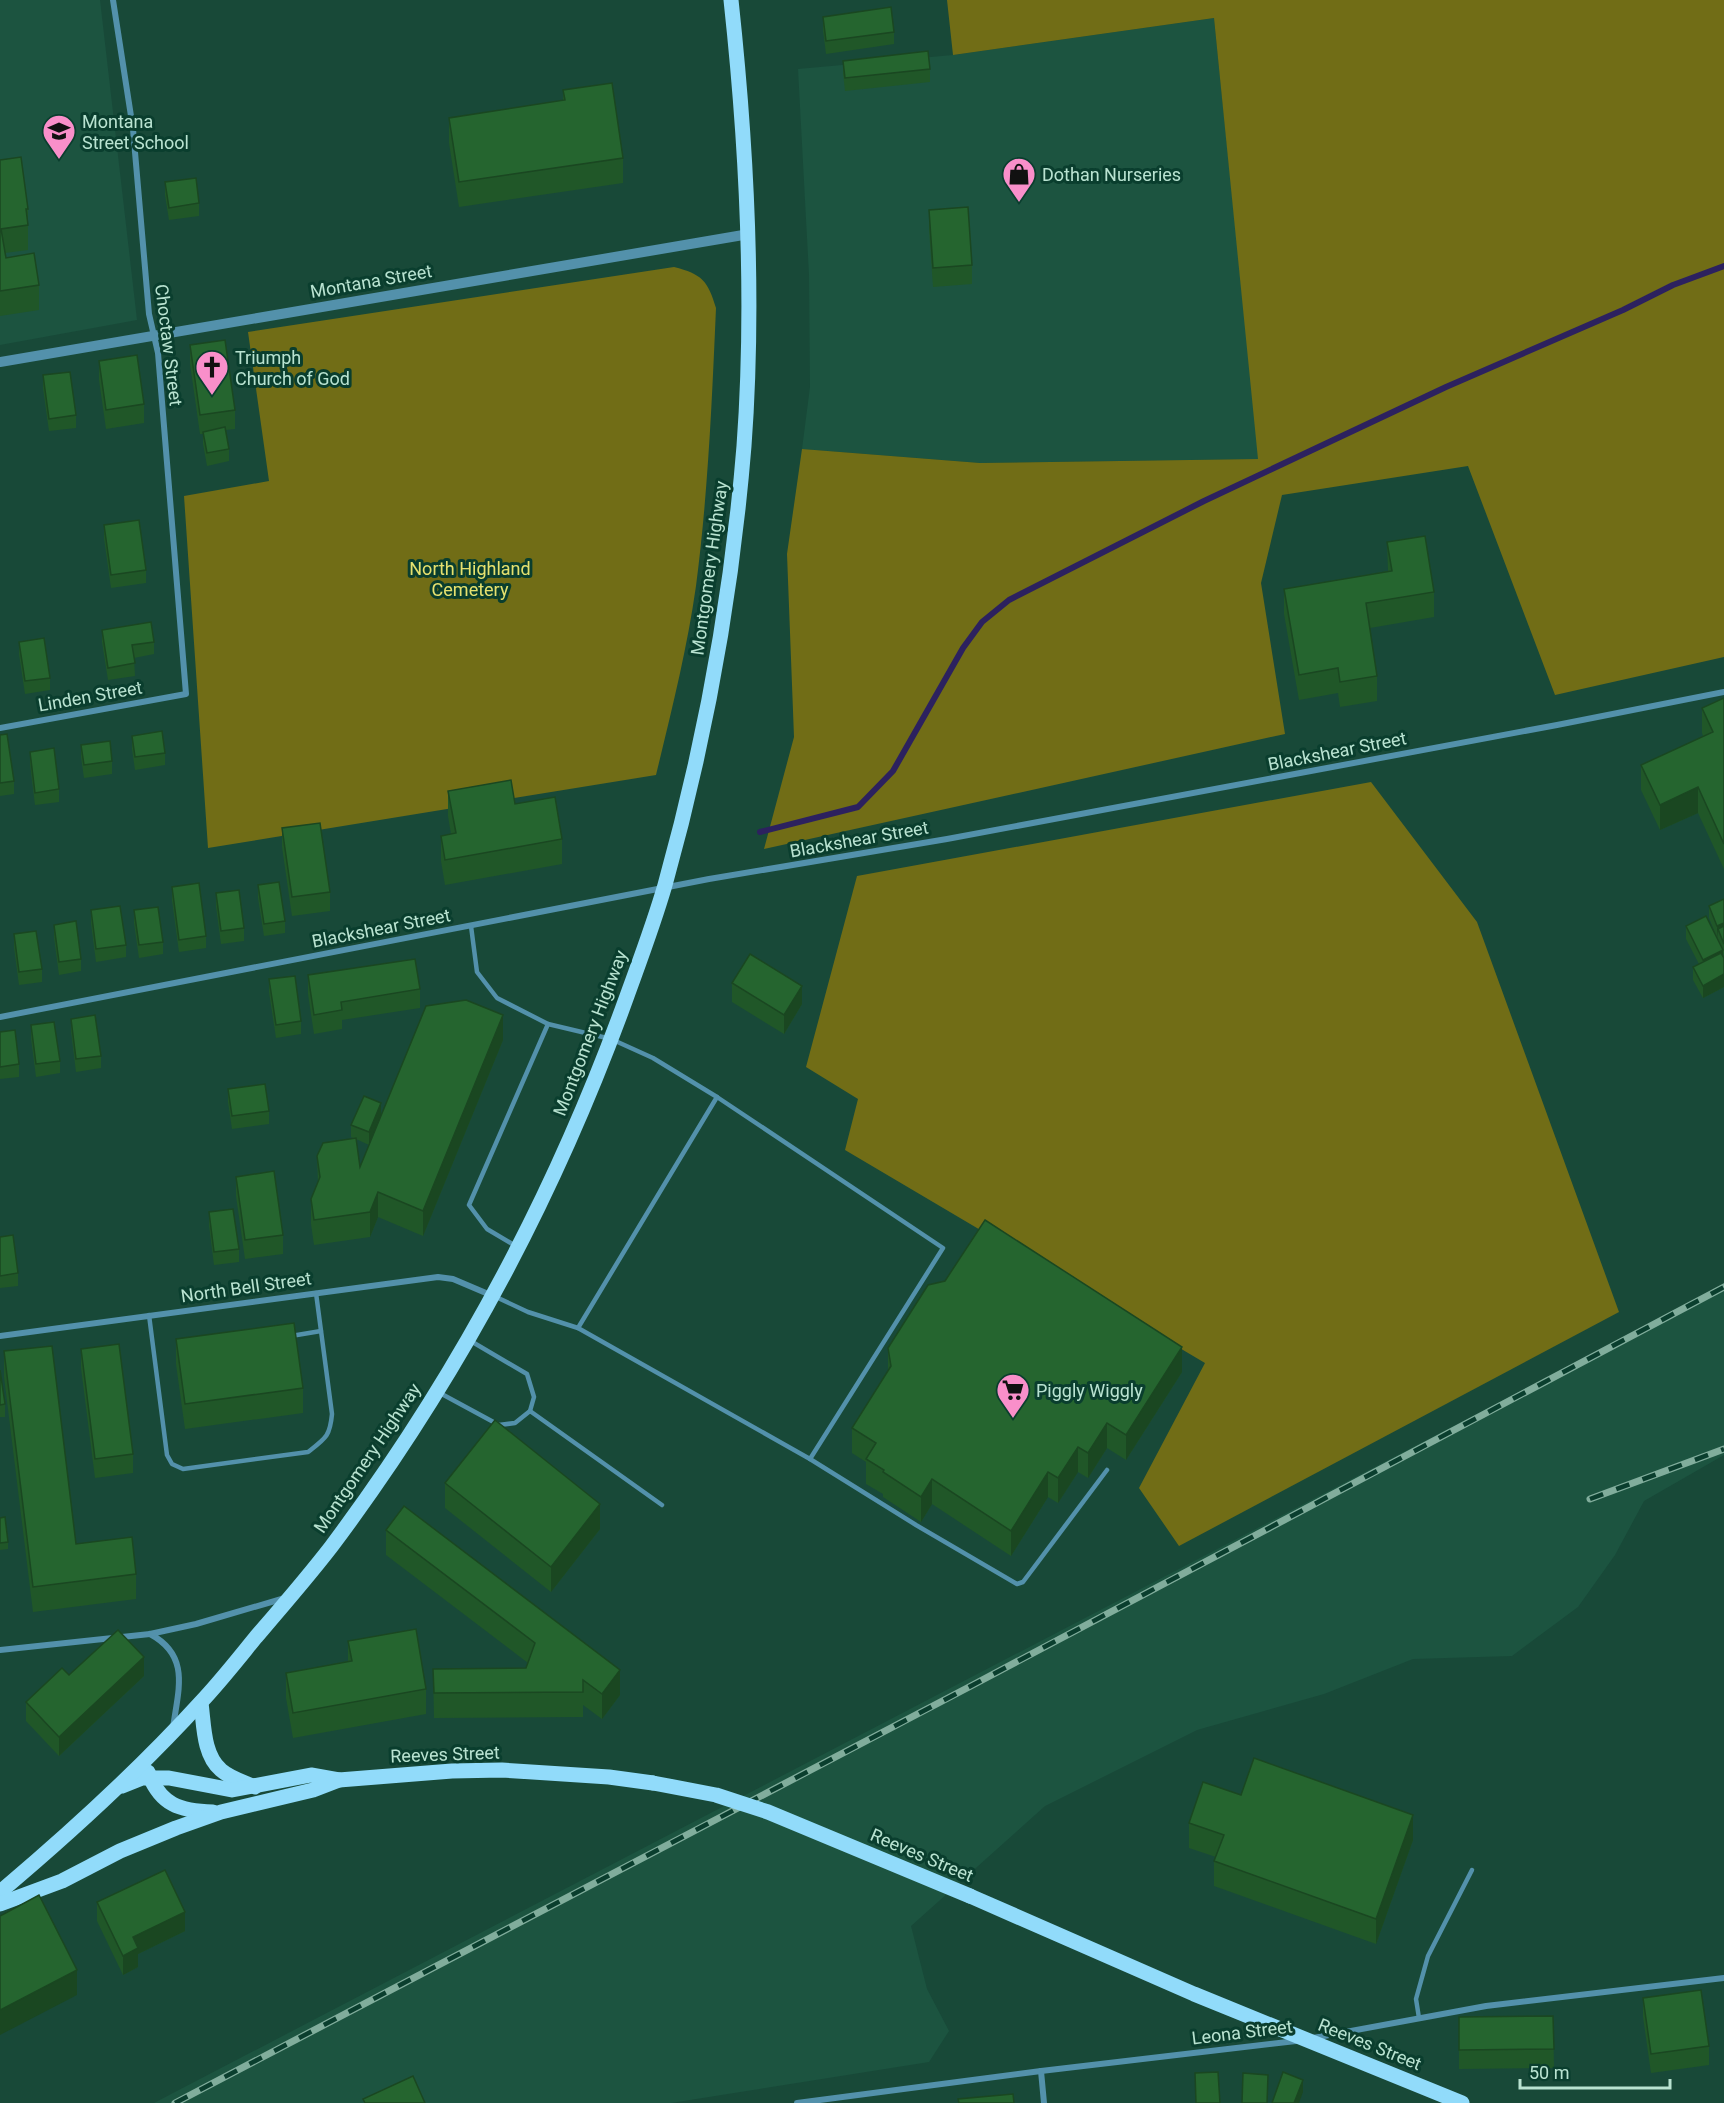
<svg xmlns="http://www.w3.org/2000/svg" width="1724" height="2103" font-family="Roboto,sans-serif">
	<rect width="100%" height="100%" fill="#184938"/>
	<g fill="#1c5440">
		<path d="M0 0H100L137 320 0 345Z"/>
		<path d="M1214 18 1259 459 980 463 802 449 810 387 809 275 798 69 953 55Z"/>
		<path d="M1724 1285V1455L1644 1501 1615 1555 1578 1607 1512 1656 1413 1659 1324 1694 1197 1730 1045 1806 911 1926 927 1989 949 2031 929 2062 671 2103H154Z"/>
	</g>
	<g fill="#716d16">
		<path d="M947 0H1724V657L1555 695 1468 466 1282 495 1261 583 1285 734 764 849 794 737 787 554 802 449 980 463 1258 459 1214 18 953 55Z"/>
		<path d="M674 267C702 274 708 281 716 308 712 401 708 494 696 586 687 650 671 713 656 775L208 848 184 496 269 481 248 332Z"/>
		<path d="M1371 782 1477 922 1619 1312 1179 1546 1139 1488 1205 1363 845 1150 858 1099 806 1067 857 876Z"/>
	</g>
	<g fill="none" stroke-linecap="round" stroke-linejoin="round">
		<path stroke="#2c215f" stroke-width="6" d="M760 832 858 807 893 771 963 648 982 622 1009 600 1204 501 1446 387 1623 310 1673 285 1724 266"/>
		<g stroke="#5391ab" stroke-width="4.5">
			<path d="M471 926 477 972 497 998 548 1024"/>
			<path d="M496 1297 528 1312 578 1328 810 1459 943 1248 717 1097 653 1058 611 1039 548 1024 469 1205 487 1229 514 1245"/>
			<path d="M149 1315 167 1455 172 1464 183 1469 308 1452C326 1438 330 1436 332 1414L316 1293"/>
			<path d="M578 1328 717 1097"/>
			<path d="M291 1336 321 1331"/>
			<path d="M469 1340 527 1374 534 1397 530 1411"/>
			<path d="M438 1392 499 1425 515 1423 530 1411 662 1505"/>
			<path d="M810 1459 916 1525 1017 1584 1023 1582 1107 1470"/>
			<path d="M1419 2018 1416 1999 1428 1956 1472 1870"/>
		</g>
		<g stroke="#5391ab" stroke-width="6">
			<path d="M0 728 186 694 158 353 149 314 133 129 113 0"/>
			<path d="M0 1017 709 879 947 839 1557 725 1724 692"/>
			<path d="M0 1336 438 1277 453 1279 493 1296"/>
			<path d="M150 1634C191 1656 178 1690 173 1728"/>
			<path d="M0 1650 150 1634 196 1624 285 1598"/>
			<path d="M1313 2038 1486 2006 1724 1978"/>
			<path d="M1041 2071 1044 2103"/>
			<path d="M797 2103 1041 2071 1296 2041"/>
		</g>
		<path stroke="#5391ab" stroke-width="10" d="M0 362 749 234"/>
		<g stroke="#91dbfa" stroke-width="15">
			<path d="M201 1703C204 1724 203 1755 221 1770 230 1778 244 1782 255 1787"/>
			<path d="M148 1772C160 1805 180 1811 213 1812"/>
			<path d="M122 1786 142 1778H169L232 1790 311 1775 339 1780"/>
			<path d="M0 1892C70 1833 139 1770 201 1702 220 1682 238 1659 256 1637 281 1608 307 1578 331 1547 457 1379 556 1193 627 996 640 960 654 923 665 885 705 742 732 594 744 446 755 297 747 148 731 0"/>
			<path d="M970 1896 1194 1994 1462 2103"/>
			<path d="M0 1904 62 1881 120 1851 176 1828 221 1812 313 1790 339 1780 452 1771 502 1770 609 1777 653 1783"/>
		</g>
		<defs>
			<g id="rail">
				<path d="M1590 1499 1724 1449"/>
				<path d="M175 2103 969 1687 1724 1287"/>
			</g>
		</defs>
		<use href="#rail" stroke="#81ad9c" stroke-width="7"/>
		<use href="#rail" stroke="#0a3e2e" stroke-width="4.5" stroke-dasharray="14" stroke-linecap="butt"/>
		<path stroke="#91dbfa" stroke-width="15" d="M653 1783 716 1795 768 1812 970 1896"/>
	</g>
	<g fill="#205728" fill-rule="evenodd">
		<path d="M823 17 894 32V44L826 54 823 30Z"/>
		<path d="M843 61 930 69V82L845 91 843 73Z"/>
		<path d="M563 90 623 158V183L459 207 449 143V118L563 101Z"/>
		<path d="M0 160 28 209V250L5 253 6 258 39 285V310L0 316Z"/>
		<path d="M165 182 199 203V216L169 220 165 195Z"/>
		<path d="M929 210 972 265V284L933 287 929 229Z"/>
		<path d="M190 345 235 410V429L226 430 229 449V461L207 466 203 444V434H200L190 364Z"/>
		<path d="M99 361 144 404V423L106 429 99 380Z"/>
		<path d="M43 375 76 415V428L49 431 43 388Z"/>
		<path d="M104 525 146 570V583L111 588 104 538Z"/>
		<path d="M1387 542 1434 592V617L1370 628 1377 676V701L1340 707 1338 693 1299 700 1284 614V589L1388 571Z"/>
		<path d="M102 630 154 642V654L134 658 135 676 108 680 102 642Z"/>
		<path d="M19 642 50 678V690L25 694 19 654Z"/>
		<path d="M1724 698V869L1698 813 1660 830 1641 790V765L1703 736 1702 733V708Z"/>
		<path d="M0 735 14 781V794L0 796Z"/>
		<path d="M132 736 165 753V765L135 770 132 749Z"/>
		<path d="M81 745 112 761V774L84 778 81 757Z"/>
		<path d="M30 752 59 789V802L35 805 30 764Z"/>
		<path d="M448 791 515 804 562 839V864L445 885 441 861V836L451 834 448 816Z"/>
		<path d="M282 828 330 892V911L292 916 282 847Z"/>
		<path d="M258 885 285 921V933L264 936 258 898Z"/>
		<path d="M172 887 206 936V948L179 952 172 900Z"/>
		<path d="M216 893 244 928V941L221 944 216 906Z"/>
		<path d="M1724 899V956L1723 953 1724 958V987L1703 998 1693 980V967L1699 964 1686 939V926L1718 940 1709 918V906Z"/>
		<path d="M91 910 126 945V957L96 962 91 923Z"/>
		<path d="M134 910 163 942V954L139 958 134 923Z"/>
		<path d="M54 925 81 959V971L59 975 54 937Z"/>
		<path d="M14 934 42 969V982L19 985 14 947Z"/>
		<path d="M308 975 420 989V1008L342 1020V1029L314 1034 308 994Z"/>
		<path d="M269 979 301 1021V1034L276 1038 269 992Z"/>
		<path d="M732 983 802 1004 784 1034 732 1002Z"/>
		<path d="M71 1019 101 1056V1068L76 1072 71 1031Z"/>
		<path d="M31 1025 60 1061V1073L36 1077 31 1038Z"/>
		<path d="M0 1032 19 1064V1077L0 1079Z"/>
		<path d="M503 1040 423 1236 378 1217 370 1237 314 1245 311 1224V1199L318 1183 317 1156 353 1138 351 1137V1125L381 1116ZM356 1139 369 1145 360 1167Z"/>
		<path d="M228 1089 269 1111V1124L232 1129 228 1102Z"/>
		<path d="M236 1177 283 1235V1254L245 1259 236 1196Z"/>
		<path d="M209 1212 239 1249V1262L214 1265 209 1225Z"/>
		<path d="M0 1237 18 1273V1286L0 1288Z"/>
		<path d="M176 1339 303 1388V1413L185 1429 176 1364Z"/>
		<path d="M888 1348 1182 1372 1126 1460 1107 1448 1088 1478 1078 1472 1058 1503 1048 1497 1011 1556 932 1504 921 1522 883 1497V1494L866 1484V1462L852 1453V1428L888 1372Z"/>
		<path d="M81 1349 133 1454V1473L95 1478 81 1368Z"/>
		<path d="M4 1351 76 1544 136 1574V1599L33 1612 4 1377Z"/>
		<path d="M0 1370 5 1404V1417H0Z"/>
		<path d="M445 1483 600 1529 551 1592 445 1508Z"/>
		<path d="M0 1518 8 1542V1549L0 1550Z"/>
		<path d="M386 1530 620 1695 602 1719 583 1705V1717L434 1718 433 1669 526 1668 528 1663 386 1555Z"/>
		<path d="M348 1641 426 1689V1714L293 1738 286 1698V1673L348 1661Z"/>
		<path d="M69 1675 144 1676 59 1756 26 1721V1702Z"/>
		<path d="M1241 1795 1413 1840 1376 1944 1214 1886V1861L1216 1857 1189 1848V1823Z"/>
		<path d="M97 1902 185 1931 138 1954V1967L123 1975 97 1921Z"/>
		<path d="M1643 1998 1709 2046V2065L1651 2073 1643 2017Z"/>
		<path d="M1553 2016 1554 2068 1459 2069V2017Z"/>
	</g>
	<g fill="#1a4721">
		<path d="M1698 787V813L1660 830V805Z"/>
		<path d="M1724 923V936L1718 929 1717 939V926Z"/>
		<path d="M1723 950V963L1703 973V960Z"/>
		<path d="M1724 974V987L1703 998V986Z"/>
		<path d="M802 986V1004L784 1034V1015Z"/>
		<path d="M503 1015V1040L423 1236V1211Z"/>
		<path d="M381 1103V1116L369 1145V1132Z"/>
		<path d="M378 1192V1217L370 1237V1212Z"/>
		<path d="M1182 1347V1372L1126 1460V1435Z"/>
		<path d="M1107 1423V1448L1088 1478V1453Z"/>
		<path d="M1078 1447V1472L1058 1503V1478Z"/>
		<path d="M1048 1472V1497L1011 1556V1531Z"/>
		<path d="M932 1479V1504L921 1522V1497Z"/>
		<path d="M600 1504V1529L551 1592V1567Z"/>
		<path d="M144 1657V1676L59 1756V1737Z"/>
		<path d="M620 1670V1695L602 1719V1694Z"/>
		<path d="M1413 1815V1840L1376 1944V1919Z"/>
		<path d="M185 1912V1931L138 1954V1967L123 1975V1956L133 1937Z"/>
		<path d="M77 1970V1995L0 2035V2010Z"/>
		<path d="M1303 2080V2092L1299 2103H1294Z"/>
	</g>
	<g fill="#25652f" stroke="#1a4721" stroke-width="1.5">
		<path d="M891 7 894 32 826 41 823 17Z"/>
		<path d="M928 51 930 69 845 78 843 61Z"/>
		<path d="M612 83 623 158 459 182 449 118 565 100 563 90Z"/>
		<path d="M21 157 28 209H26L28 225 1 229 6 258 34 253 39 285 0 291V160Z"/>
		<path d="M196 178 199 203 169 208 165 182Z"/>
		<path d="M968 207 972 265 933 268 929 210Z"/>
		<path d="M225 340 235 410 200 415 190 345Z"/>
		<path d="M137 355 144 404 106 410 99 361Z"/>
		<path d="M70 372 76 415 49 419 43 375Z"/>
		<path d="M225 427 229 449 207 453 203 432Z"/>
		<path d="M139 520 146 570 111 575 104 525Z"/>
		<path d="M1425 536 1434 592 1366 603 1377 676 1340 682 1338 668 1299 675 1284 589 1392 571 1387 542Z"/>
		<path d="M151 622 154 642 132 645 135 663 108 668 102 630Z"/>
		<path d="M44 638 50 678 25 681 19 642Z"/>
		<path d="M1724 698V844L1698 787 1660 805 1641 765 1713 732 1702 708Z"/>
		<path d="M162 731 165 753 135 757 132 736Z"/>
		<path d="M7 734 14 781 0 783V735Z"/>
		<path d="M110 741 112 761 84 765 81 745Z"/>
		<path d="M54 748 59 789 35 793 30 752Z"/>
		<path d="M511 780 515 804 555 797 562 839 445 860 441 836 456 833 448 791Z"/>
		<path d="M320 823 330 892 292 897 282 828Z"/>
		<path d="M279 882 285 921 264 924 258 885Z"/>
		<path d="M199 883 206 936 179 940 172 887Z"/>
		<path d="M239 890 244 928 221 931 216 893Z"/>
		<path d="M1724 899V923L1717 926 1709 906Z"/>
		<path d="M120 906 126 945 96 949 91 910Z"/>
		<path d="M158 907 163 942 139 945 134 910Z"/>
		<path d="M1706 916 1723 950 1703 960 1686 926Z"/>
		<path d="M76 921 81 959 59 962 54 925Z"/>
		<path d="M1724 926V944L1718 929Z"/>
		<path d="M36 931 42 969 19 972 14 934Z"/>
		<path d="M1721 953 1724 958V974L1703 986 1693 967Z"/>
		<path d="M750 954 802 986 784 1015 732 983Z"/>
		<path d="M415 959 420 989 341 1002 342 1010 314 1015 308 975Z"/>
		<path d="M295 976 301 1021 276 1025 269 979Z"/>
		<path d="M466 1000 503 1015 423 1211 378 1192 370 1212 314 1220 311 1199 320 1177 317 1156 323 1143 356 1138 360 1167 426 1006Z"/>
		<path d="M95 1015 101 1056 76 1059 71 1019Z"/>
		<path d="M54 1022 60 1061 36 1064 31 1025Z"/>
		<path d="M15 1030 19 1064 0 1067V1032Z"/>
		<path d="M265 1084 269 1111 232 1116 228 1089Z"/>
		<path d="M364 1096 381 1103 369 1132 351 1125Z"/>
		<path d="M274 1171 283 1235 245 1240 236 1177Z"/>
		<path d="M233 1209 239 1249 214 1252 209 1212Z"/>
		<path d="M985 1220 1182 1347 1126 1435 1107 1423 1088 1453 1078 1447 1058 1478 1048 1472 1011 1531 932 1479 921 1497 883 1472 884 1470 866 1459 876 1443 852 1428 891 1366 888 1348 928 1285 945 1281Z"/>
		<path d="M13 1235 18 1273 0 1276V1237Z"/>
		<path d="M294 1323 303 1388 185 1404 176 1339Z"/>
		<path d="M119 1344 133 1454 95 1459 81 1349Z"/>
		<path d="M52 1346 76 1544 132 1537 136 1574 33 1587 4 1351Z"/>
		<path d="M0 1370 5 1404 0 1405Z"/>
		<path d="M495 1420 600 1504 551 1567 445 1483Z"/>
		<path d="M404 1506 620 1670 602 1694 583 1680V1692L434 1693 433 1669 526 1668 535 1643 386 1530Z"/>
		<path d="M5 1517 8 1542 0 1543V1518Z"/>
		<path d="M416 1629 426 1689 293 1713 286 1673 352 1661 348 1641Z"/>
		<path d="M118 1630 144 1657 59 1737 26 1702 62 1668 69 1675Z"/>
		<path d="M1254 1758 1413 1815 1376 1919 1214 1861 1224 1835 1189 1823 1203 1782 1241 1795Z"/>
		<path d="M165 1870 185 1912 133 1937 138 1948 123 1956 97 1902Z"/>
		<path d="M39 1895 77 1970 0 2010V1916Z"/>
		<path d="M1701 1990 1709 2046 1651 2054 1643 1998Z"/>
		<path d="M1553 2016 1554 2049 1459 2050V2017Z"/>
		<path d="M1218 2072 1220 2103H1196L1195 2073Z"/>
		<path d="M1283 2072 1303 2080 1294 2103H1272Z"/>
		<path d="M1243 2073 1268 2075 1267 2103H1242Z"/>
		<path d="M413 2076 425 2103H365L363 2099Z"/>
		<path d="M1013 2094 1014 2103H959L958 2099Z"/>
	</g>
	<defs>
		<symbol id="school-pin" viewBox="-11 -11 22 30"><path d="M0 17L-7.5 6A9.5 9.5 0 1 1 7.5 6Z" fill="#f98fca" stroke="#0a3e2e"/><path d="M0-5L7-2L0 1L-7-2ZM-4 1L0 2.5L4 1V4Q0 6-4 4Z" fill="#111"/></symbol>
		<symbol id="shop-pin" viewBox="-11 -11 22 30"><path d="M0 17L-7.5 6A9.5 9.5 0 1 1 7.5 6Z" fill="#f98fca" stroke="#0a3e2e"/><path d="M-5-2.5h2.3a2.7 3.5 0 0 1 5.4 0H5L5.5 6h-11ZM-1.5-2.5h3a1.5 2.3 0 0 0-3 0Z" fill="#111"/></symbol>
		<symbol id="church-pin" viewBox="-11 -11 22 30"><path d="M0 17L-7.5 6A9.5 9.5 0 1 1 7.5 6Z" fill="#f98fca" stroke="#0a3e2e"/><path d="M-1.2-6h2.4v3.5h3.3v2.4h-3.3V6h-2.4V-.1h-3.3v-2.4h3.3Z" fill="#111"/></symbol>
		<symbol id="supermarket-pin" viewBox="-11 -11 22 30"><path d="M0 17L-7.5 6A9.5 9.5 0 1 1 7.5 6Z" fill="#f98fca" stroke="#0a3e2e"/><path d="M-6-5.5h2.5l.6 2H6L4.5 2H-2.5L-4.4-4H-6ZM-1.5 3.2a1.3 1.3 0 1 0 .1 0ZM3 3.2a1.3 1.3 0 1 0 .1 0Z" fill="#111"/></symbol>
	</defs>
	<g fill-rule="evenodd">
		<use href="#school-pin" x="40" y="112" width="38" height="52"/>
		<use href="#shop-pin" x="1000" y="155" width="38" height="52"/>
		<use href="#church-pin" x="193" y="348" width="38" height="52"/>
		<use href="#supermarket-pin" x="994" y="1371" width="38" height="52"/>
	</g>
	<g text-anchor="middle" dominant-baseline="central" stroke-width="6" stroke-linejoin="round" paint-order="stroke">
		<g font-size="18" fill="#b9e3d1" stroke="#0a3e2e" text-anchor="start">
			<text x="82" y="121">Montana<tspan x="82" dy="21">Street School</tspan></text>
			<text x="1042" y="174">Dothan Nurseries</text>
			<text x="235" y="357">Triumph<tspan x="235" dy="21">Church of God</tspan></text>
			<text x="1036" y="1390">Piggly Wiggly</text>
		</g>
		<g font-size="18" fill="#b9e3d1" stroke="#0a3e2e">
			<text transform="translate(371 281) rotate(-10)">Montana Street</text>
			<text transform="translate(169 345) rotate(83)">Choctaw Street</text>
			<text transform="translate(709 568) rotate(-82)">Montgomery Highway</text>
			<text transform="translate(90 696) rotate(-10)">Linden Street</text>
			<text transform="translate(1337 751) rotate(-11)">Blackshear Street</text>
			<text transform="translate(859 839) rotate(-10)">Blackshear Street</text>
			<text transform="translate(381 928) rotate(-11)">Blackshear Street</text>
			<text transform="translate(590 1033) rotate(-69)">Montgomery Highway</text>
			<text transform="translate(246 1287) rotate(-8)">North Bell Street</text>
			<text transform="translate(367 1458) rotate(-56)">Montgomery Highway</text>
			<text transform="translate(445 1754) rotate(-2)">Reeves Street</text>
			<text transform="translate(922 1855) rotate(23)">Reeves Street</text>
			<text transform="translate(1242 2032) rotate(-7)">Leona Street</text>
			<text transform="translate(1370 2044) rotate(22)">Reeves Street</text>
		</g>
		<g font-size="18" fill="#e6e16e" stroke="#0a3e2e">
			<text x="470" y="568">North Highland<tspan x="470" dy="21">Cemetery</tspan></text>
		</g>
	</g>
	<path d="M1520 2079v9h150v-9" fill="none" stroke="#b9e3d1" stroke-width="3"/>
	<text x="1529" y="2079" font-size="18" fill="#b9e3d1" stroke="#0a3e2e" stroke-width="4.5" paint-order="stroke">50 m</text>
</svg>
